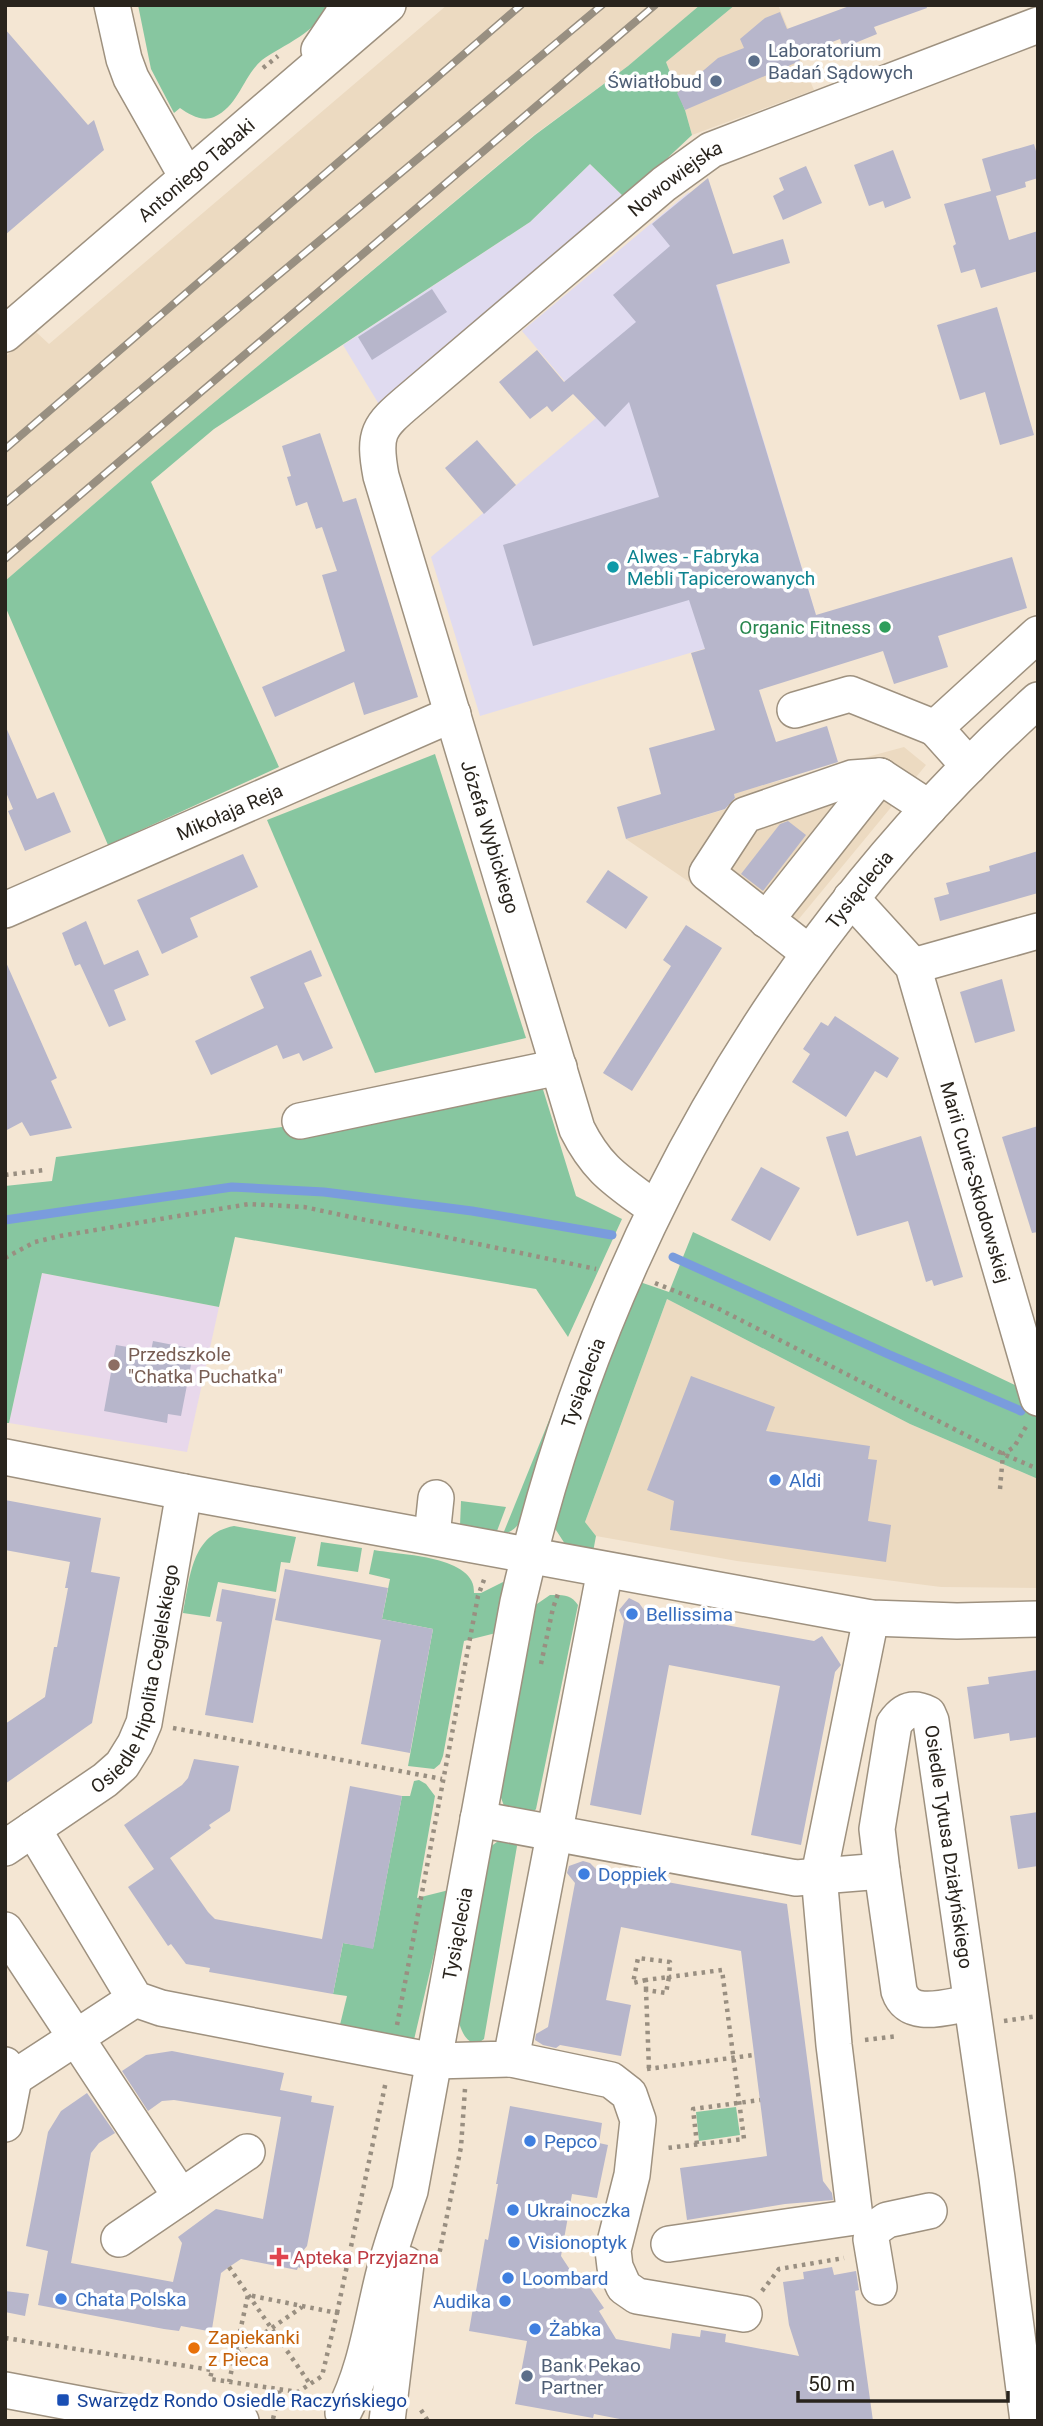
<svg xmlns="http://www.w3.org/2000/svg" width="1043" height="2426" font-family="Roboto,sans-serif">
	<rect width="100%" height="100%" fill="#f4e6d3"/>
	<g fill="#ecdac1">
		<path d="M447 5H700L628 66 534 135 138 466 5 581V357L35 331 49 344Z"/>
		<path d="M735 5H778L814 90 692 135 685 110 666 62Z"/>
		<path d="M904 747 926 765 779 943 626 839 736 806 734 793Z"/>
		<path d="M667 1299 910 1424 1038 1479V1588L941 1587 737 1561 596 1536 585 1522Z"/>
	</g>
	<g fill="#e0dbf0">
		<path d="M590 164 625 198 380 406 343 345 530 222Z"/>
		<path d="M689 192 816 615 480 716 431 557 596 418 522 331Z"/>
	</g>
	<path fill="#e8d8eb" d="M42 1273 219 1307 187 1452 9 1423Z"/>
	<g fill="#87c6a0">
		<path d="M138 5H326C320 32 282 45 262 60 243 76 239 106 214 117 202 122 190 115 180 108L174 113 151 69Z"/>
		<path d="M700 5H735L666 62 685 110 692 135 625 198 590 164 530 222 214 429 151 482 279 767 108 845 5 606V581L138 466 535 135 628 66Z"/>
		<path d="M435 754 526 1038 375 1073 267 820Z"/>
		<path d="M541 1083 576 1196 622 1219 568 1337 536 1289 235 1237 219 1307 42 1273 9 1423H5V1186L52 1181 56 1157 319 1122Z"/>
		<path d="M693 1232 1038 1396V1479L910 1424 667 1299 585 1522 596 1536 593 1552 565 1544 554 1527 557 1506 637 1281 669 1292Z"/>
		<path d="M569 1371 524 1514C519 1525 515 1531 503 1534Z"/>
		<path d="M461 1501 506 1507 497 1531 460 1526Z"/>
		<path d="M234 1526 296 1537 290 1563 281 1562 276 1592 218 1582 210 1617 183 1613C190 1578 191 1534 234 1526Z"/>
		<path d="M321 1542 362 1548 358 1572 317 1566Z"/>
		<path d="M374 1550C401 1555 477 1556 474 1593H481L503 1582 505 1585 496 1633 464 1641 443 1756 440 1764 434 1769 408 1766 433 1629 382 1619 390 1579 369 1574Z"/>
		<path d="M550 1595C562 1595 571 1594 578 1605L536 1809 532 1814H512L504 1806 499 1792 534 1606Z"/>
		<path d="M419 1780 426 1784 435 1796 417 1898 449 1890 413 2044 338 2033 347 1996 333 1994 343 1943 373 1948 402 1796H410L414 1781Z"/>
		<path d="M501 1839 515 1842 517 1846 484 2039 477 2044C464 2041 462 2031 458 2020L490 1847Z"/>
		<path d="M736 2107 740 2135 699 2141 696 2112Z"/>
	</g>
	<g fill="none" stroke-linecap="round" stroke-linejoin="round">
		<g stroke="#7a9cdd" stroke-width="9">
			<path d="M5 1220 232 1187 324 1192 472 1211 612 1235"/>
			<path d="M673 1257 890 1355 1021 1411"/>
		</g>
	</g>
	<g fill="#b7b6cb">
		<path d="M852 5H926L927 8 874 27 877 34 843 48 840 39 798 55 800 61 685 110 677 93 718 58 744 48 740 39 765 18 780 12 787 29Z"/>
		<path d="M5 29 88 125 94 120 104 150 5 235Z"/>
		<path d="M1034 144 1038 158V178L1025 182 1026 187 996 196 1009 240 1038 231V271L981 288 975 269 961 273 953 246 956 244 944 204 991 191 982 159Z"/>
		<path d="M893 150 911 198 885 208 883 201 869 206 854 165Z"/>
		<path d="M806 166 822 203 783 220 773 196 784 190 779 178Z"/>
		<path d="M708 178 733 254 783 239 790 263 716 285 816 615 1012 557 1027 608 938 636 948 667 894 684 883 651 759 690 776 742 827 726 838 762 734 794 735 798 725 809 626 839 617 807 661 794 649 748 715 730 691 653 705 649 689 600 533 646 503 545 659 497 629 402 605 427 573 394 552 412 547 406 530 419 499 382 537 350 564 382 636 322 613 295 670 246 652 224Z"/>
		<path d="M432 289 447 312 372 360 358 337Z"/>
		<path d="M997 307 1034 435 1000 445 985 392 960 400 937 325Z"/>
		<path d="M320 433 343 502 356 498 418 697 364 715 354 682 275 717 262 687 345 651 322 575 337 571 322 527 316 529 307 502 296 506 287 477 291 476 282 446Z"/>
		<path d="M477 440 516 485 484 514 445 468Z"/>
		<path d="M5 725 37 799 54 792 71 832 25 851 8 811 13 809 5 790Z"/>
		<path d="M788 821 806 835 763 891 741 874 780 824Z"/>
		<path d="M1038 851V893L940 921 934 898 949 894 946 883 990 871 989 866Z"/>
		<path d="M243 854 258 887 190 918 198 937 162 954 137 900Z"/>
		<path d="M608 870 648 897 626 929 586 902Z"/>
		<path d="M86 921 104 965 138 950 149 975 114 990 126 1020 109 1027 80 964 75 966 62 933Z"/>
		<path d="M686 925 722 948 632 1091 603 1073 671 966 663 960Z"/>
		<path d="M311 950 322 976 304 983 333 1048 303 1061 299 1053 283 1059 277 1045 211 1075 195 1041 264 1008 250 977Z"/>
		<path d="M5 960 57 1078 51 1081 72 1128 30 1136 22 1122 5 1131Z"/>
		<path d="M1002 979 1015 1031 975 1043 960 992Z"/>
		<path d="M835 1016 899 1058 887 1078 875 1071 846 1117 792 1082 810 1054 803 1049 821 1022 828 1026Z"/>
		<path d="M1038 1126V1232L1032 1233 1002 1137Z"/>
		<path d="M848 1131 856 1156 921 1136 963 1277 934 1286 932 1280 926 1282 908 1221 857 1236 826 1137Z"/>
		<path d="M761 1167 800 1188 770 1241 731 1220Z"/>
		<path d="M153 1341 194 1349 181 1416 168 1414 167 1423 104 1411 116 1345 151 1351Z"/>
		<path d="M691 1376 775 1407 766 1431 870 1446 868 1459 877 1460 868 1521 891 1525 886 1562 670 1530 674 1501 647 1490Z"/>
		<path d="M5 1500 101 1518 91 1572 120 1577 92 1723 5 1784V1724L45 1697 54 1647H57L68 1588H65L70 1562 5 1550Z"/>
		<path d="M285 1569 388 1588 382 1619 433 1629 410 1753 361 1744 381 1640 275 1620Z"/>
		<path d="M222 1589 276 1599 253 1723 205 1715 222 1622 216 1621Z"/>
		<path d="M629 1598 639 1603 644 1610 814 1641 822 1636 841 1665 835 1672 801 1845 751 1835 780 1686 669 1665 641 1815 590 1805 624 1621 619 1610Z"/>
		<path d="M1038 1670V1737L1010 1741 1009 1733 974 1739 967 1687 989 1684 988 1677Z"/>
		<path d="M194 1759 239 1766 230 1811 209 1825 211 1828 170 1858 208 1912 215 1919 322 1939 350 1786 402 1796 373 1949 343 1943 333 1994 209 1972 210 1968 186 1964 171 1944 168 1946 128 1887 154 1869 124 1825 182 1785 188 1778Z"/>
		<path d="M1038 1812V1866L1018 1869 1010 1816Z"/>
		<path d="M583 1861 590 1863 596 1869 787 1904 823 2181 832 2193 833 2200 785 2204 687 2220 680 2168 767 2156 741 1951 621 1927 606 2000 631 2005 621 2056 560 2045 556 2048 543 2045 535 2040 536 2034 548 2027 575 1883 567 1873 569 1866Z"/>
		<path d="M172 2051 284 2073 280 2090 312 2096 311 2102 334 2106 307 2246 303 2251 300 2268 298 2267 297 2270 241 2259 229 2267 221 2273 212 2329H208V2331L181 2326 179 2331 164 2329 38 2305 48 2251 26 2246 48 2132 61 2111 87 2093 115 2133 99 2143 91 2153 71 2263 173 2282 182 2243 178 2237 216 2209 263 2219 281 2117 174 2100 162 2101 148 2111 122 2071 146 2055Z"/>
		<path d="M510 2106 602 2123 599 2143 608 2145 597 2198 572 2194 561 2256 580 2285 586 2282 604 2308 599 2311 616 2339 670 2349 672 2333 700 2337 701 2330 726 2334 725 2342 799 2356 789 2325 783 2282 804 2279 803 2272 832 2267 834 2275 856 2271 859 2290 855 2291 873 2421H630L594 2414 593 2418 515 2404 527 2341 469 2331 485 2239 488 2240 498 2184H496Z"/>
		<path d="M5 2291 29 2294 25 2316 5 2312Z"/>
	</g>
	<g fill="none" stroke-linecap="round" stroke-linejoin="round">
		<defs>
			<g id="minor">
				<path d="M112 5 124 59 131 78 187 177"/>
				<path d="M319 50 342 16 346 5"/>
				<path id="s1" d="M5 334 388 5"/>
				<path d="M795 710 850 694 935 728"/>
				<path d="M969 766 935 728 1038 634"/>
				<path id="s2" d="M851 898 913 966 1038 1398"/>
				<path id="s3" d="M5 910 453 714"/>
				<path d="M766 920 880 776"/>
				<path d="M809 953 707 873 745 815 852 778 880 776 929 808"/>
				<path d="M913 966 1038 931"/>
				<path d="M300 1121 559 1067"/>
				<path id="s4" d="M654 1208C618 1181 598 1171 577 1129L381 476C373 433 378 427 410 400L664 184 711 150 1038 25"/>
				<path d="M5 1457 184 1492 871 1618 957 1621 1038 1619"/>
				<path d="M432 1536 436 1498"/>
				<path id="s5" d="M478 1819 796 1878 882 1871 877 1829 894 1724C903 1711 912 1706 928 1714L931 1721 997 2178 1028 2421"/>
				<path d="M33 1829 135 1999 161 2008 434 2061 511 2059 605 1570"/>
				<path id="s6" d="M5 1848 105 1780 122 1765 135 1744 144 1723 184 1492"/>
				<path d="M882 1871 899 1991C909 2021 948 2006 971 2003"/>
				<path d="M5 1930 181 2197"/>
				<path d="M511 2059 611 2080 629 2094 638 2120 632 2175 613 2250 615 2267 624 2287 637 2296 744 2314"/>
				<path d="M5 2065 14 2078 5 2124"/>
				<path d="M14 2078 135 1999"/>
				<path d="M119 2239 247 2152"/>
				<path d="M669 2244 855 2217 834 2045 819 1875 871 1618"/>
				<path d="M879 2287 871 2239 874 2229 887 2220 929 2211"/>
				<path d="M5 2390 143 2416 241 2421"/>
				<path id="s7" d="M343 2413C366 2370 372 2320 384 2273 391 2245 401 2218 410 2191L518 1602C596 1257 774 937 1038 700"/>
				<path d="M387 2421 406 2264"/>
			</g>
		</defs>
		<use href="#minor" stroke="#9e917f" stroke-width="38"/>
		<g stroke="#998f81" stroke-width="4.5" stroke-dasharray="3.5 5" stroke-linecap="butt">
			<path d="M263 68 278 56"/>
			<path d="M5 1175 45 1170"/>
			<path d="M5 1258 35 1242 60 1236 249 1204 304 1207 596 1269"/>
			<path d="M655 1283 717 1308 1003 1454 1038 1469"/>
			<path d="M1000 1489 1003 1454 1014 1447 1027 1425"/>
			<path d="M541 1664 553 1608 559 1591"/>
			<path d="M173 1728 442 1779"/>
			<path d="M646 1980 633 1983 638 1958 670 1962 669 1977 722 1970 744 2139 667 2148"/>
			<path d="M646 1990V1980L669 1977 666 1993 646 1990 649 2069"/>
			<path d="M1004 2021 1038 2016"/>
			<path d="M397 2025 478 1596 485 1577"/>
			<path d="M865 2040 898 2036"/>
			<path d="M647 2069 754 2055"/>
			<path d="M697 2144 693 2109 760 2100"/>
			<path d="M438 2260 461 2147 465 2089"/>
			<path d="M229 2267 310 2384"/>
			<path d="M762 2291 779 2269 844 2258"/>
			<path d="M337 2313 386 2081"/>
			<path d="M5 2338 212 2370 210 2379 298 2392 322 2376 337 2313 248 2295 229 2382"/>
			<path d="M237 2352 302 2307"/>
			<path d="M421 2410 428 2421"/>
			<path d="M273 2419 280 2389"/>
		</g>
		<use href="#minor" stroke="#fff" stroke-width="35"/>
		<defs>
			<g id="rail">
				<path d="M5 449 521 5"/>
				<path d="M5 503 602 5"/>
				<path d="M5 559 655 5"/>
			</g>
		</defs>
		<use href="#rail" stroke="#988f81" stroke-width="8"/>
		<use href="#rail" stroke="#fff" stroke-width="5" stroke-dasharray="16" stroke-linecap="butt"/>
	</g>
	<g fill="#5c6f8a" stroke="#fff" stroke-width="2.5">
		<circle cx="754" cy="61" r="7"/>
		<circle cx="716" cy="81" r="7"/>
		<circle cx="527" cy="2376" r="7"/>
	</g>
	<circle fill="#0f9aa8" stroke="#fff" stroke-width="2.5" cx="613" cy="567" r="7"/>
	<circle fill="#2e9e5b" stroke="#fff" stroke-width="2.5" cx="885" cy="627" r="7"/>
	<circle fill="#8d6e63" stroke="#fff" stroke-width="2.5" cx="114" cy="1365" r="7"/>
	<g fill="#3f7fe0" stroke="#fff" stroke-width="2.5">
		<circle cx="775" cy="1480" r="7"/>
		<circle cx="632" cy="1614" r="7"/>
		<circle cx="584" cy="1874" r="7"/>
		<circle cx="530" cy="2141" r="7"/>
		<circle cx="513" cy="2210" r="7"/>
		<circle cx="514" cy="2242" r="7"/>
		<circle cx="508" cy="2278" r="7"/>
		<circle cx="61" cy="2299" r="7"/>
		<circle cx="505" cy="2301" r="7"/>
		<circle cx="535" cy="2329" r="7"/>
	</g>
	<path fill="#e0444e" stroke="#fff" stroke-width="2.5" d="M275.5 2246.5h7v7h7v7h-7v7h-7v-7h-7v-7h7z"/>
	<circle fill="#e8710a" stroke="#fff" stroke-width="2.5" cx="194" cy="2348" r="7"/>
	<rect fill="#1a4fb4" stroke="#fff" stroke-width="2.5" x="56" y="2393" width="14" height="14" rx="3.5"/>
	<g text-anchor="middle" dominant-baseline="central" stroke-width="7" stroke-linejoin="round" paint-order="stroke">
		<g font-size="19" fill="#4e5e75" stroke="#fff" text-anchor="start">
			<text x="768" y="50">Laboratorium<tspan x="768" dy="22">Badań Sądowych</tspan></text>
			<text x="702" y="81" text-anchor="end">Światłobud</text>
			<text x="541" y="2365">Bank Pekao<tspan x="541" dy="22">Partner</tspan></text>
		</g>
		<g font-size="19" fill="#29241d" stroke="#fff">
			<text stroke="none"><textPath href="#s1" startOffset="252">Antoniego Tabaki</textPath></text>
			<text stroke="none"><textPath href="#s4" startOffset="1228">Nowowiejska</textPath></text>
			<text stroke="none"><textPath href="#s3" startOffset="245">Mikołaja Reja</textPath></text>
			<text transform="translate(490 837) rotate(73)">Józefa Wybickiego</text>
			<text stroke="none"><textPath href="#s7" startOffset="1628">Tysiąclecia</textPath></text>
			<text stroke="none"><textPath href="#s2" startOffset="317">Marii Curie-Skłodowskiej</textPath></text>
			<text stroke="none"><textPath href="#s7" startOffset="1060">Tysiąclecia</textPath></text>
			<text stroke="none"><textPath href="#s6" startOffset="229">Osiedle Hipolita Cegielskiego</textPath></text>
			<text stroke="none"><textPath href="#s5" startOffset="733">Osiedle Tytusa Działyńskiego</textPath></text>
			<text stroke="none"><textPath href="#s7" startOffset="494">Tysiąclecia</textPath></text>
		</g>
		<g font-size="19" fill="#0d838f" stroke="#fff" text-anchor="start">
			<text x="627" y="556">Alwes - Fabryka<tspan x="627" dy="22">Mebli Tapicerowanych</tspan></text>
		</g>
		<g font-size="19" fill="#27864d" stroke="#fff" text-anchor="end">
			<text x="871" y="627">Organic Fitness</text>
		</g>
		<g font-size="19" fill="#785e54" stroke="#fff" text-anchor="start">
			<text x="128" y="1354">Przedszkole<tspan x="128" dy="22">"Chatka Puchatka"</tspan></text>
		</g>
		<g font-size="19" fill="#366cbe" stroke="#fff" text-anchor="start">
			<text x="789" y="1480">Aldi</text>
			<text x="646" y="1614">Bellissima</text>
			<text x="598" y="1874">Doppiek</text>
			<text x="544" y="2141">Pepco</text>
			<text x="527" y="2210">Ukrainoczka</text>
			<text x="528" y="2242">Visionoptyk</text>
			<text x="522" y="2278">Loombard</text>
			<text x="75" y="2299">Chata Polska</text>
			<text x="491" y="2301" text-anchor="end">Audika</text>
			<text x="549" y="2329">Żabka</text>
		</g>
		<g font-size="19" fill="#be3a42" stroke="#fff" text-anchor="start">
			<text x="293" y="2257">Apteka Przyjazna</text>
		</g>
		<g font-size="19" fill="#c56008" stroke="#fff" text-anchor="start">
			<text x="208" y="2337">Zapiekanki<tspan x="208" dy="22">z Pieca</tspan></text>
		</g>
		<g font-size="19" fill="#164399" stroke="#fff" text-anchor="start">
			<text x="77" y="2400">Swarzędz Rondo Osiedle Raczyńskiego</text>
		</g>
	</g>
	<rect width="1043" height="2426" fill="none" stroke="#29241d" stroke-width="14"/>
	<path d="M798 2391v10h210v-10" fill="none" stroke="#29241d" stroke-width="3.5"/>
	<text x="808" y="2391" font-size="21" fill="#29241d" stroke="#ffffff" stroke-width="5" paint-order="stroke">50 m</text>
</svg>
